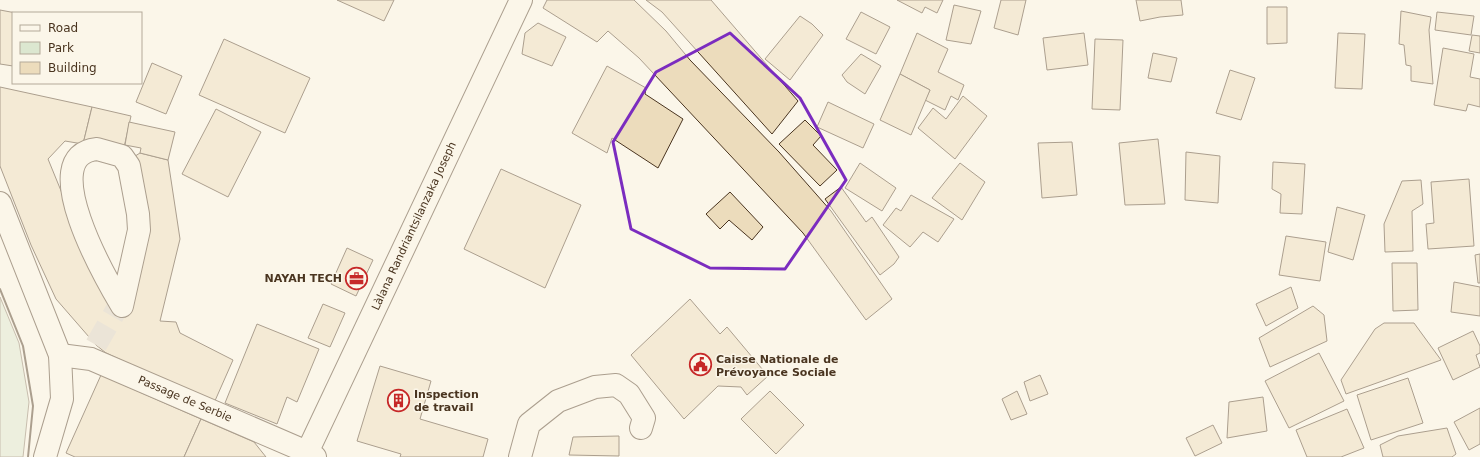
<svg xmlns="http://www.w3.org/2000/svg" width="1480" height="457" font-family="'DejaVu Sans',sans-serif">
	<rect width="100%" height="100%" fill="#fbf6e9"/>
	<path fill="#dce7d0" stroke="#887966" d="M0 297 19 343 29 402 23 457H0Z"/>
	<g fill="#ecdcbc" stroke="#4a3520">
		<path d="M337 0H394L384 21Z"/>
		<path d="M547 0H634L666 31 690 60 779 152 831 211 892 299 866 320 803 233 639 58 608 31 597 42 543 8Z"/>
		<path d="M646 0H711L798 101 772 134 662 12Z"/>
		<path d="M897 0H943L937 13 925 7 922 13Z"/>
		<path d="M1001 0H1026L1018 35 994 28Z"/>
		<path d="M1136 0H1181L1183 15 1160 17 1140 21Z"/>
		<path d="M954 5 981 11 971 44 946 40Z"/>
		<path d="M1267 7H1287V43L1267 44Z"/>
		<path d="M0 10 16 13H13V66L0 64Z"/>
		<path d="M1401 11 1431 17 1429 30 1433 84 1411 81V66L1406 65 1404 45 1399 44Z"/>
		<path d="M861 12 890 27 876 54 846 39Z"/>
		<path d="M1437 12 1474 16 1471 35 1435 30Z"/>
		<path d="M800 16 812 24 823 35 790 80 765 59Z"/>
		<path d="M538 23 566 37 552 66 522 54 525 33Z"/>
		<path d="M917 33 948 49 938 72 964 85 958 100 951 96 945 110 925 100 930 90 900 74Z"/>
		<path d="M1084 33 1088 65 1047 70 1043 38Z"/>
		<path d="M1338 33 1365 34 1362 89 1335 88Z"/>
		<path d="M1472 35 1480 36V53L1469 51Z"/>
		<path d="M224 39 310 78 285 133 199 95Z"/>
		<path d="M1095 39 1123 40 1120 110 1092 109Z"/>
		<path d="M1443 48 1474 54 1470 77 1480 79V107L1468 104 1466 111 1434 105Z"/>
		<path d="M1153 53 1177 58 1171 82 1148 78Z"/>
		<path d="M861 54 881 66 865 94 847 82 842 75Z"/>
		<path d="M152 63 182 76 166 114 136 102Z"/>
		<path d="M607 66 646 88 645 94 683 119 658 168 612 138 607 153 572 133Z"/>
		<path d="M1230 70 1255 78 1241 120 1216 113Z"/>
		<path d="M900 74 930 90 911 135 880 120Z"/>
		<path d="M0 87 92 107 83 144 65 141 48 159 66 203 124 308 132 158 140 153 168 160 180 239 160 321 176 322 180 333 233 360 214 403 106 353 96 345 56 299 31 245 0 166Z"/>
		<path d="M963 96 987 116 955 159 918 128 933 108 946 119Z"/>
		<path d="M828 102 874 124 863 148 817 127Z"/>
		<path d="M92 107 131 116 123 152 83 144Z"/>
		<path d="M216 109 261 132 228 197 182 174Z"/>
		<path d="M805 120 821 136 813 145 837 170 820 186 779 144Z"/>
		<path d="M129 122 175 132 168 160 140 153 141 148 125 145Z"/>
		<path d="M1158 139 1165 204 1125 205 1119 143Z"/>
		<path d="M1072 142 1077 195 1042 198 1038 143Z"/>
		<path d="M1186 152 1220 156 1218 203 1185 200Z"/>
		<path d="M1273 162 1305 164 1302 214 1280 213 1281 194 1272 189Z"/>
		<path d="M860 163 896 188 882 211 845 188Z"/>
		<path d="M960 163 985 182 962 220 932 198Z"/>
		<path d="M501 169 581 205 545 288 464 249Z"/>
		<path d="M1469 179 1474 246 1428 249 1426 224 1434 223 1431 182Z"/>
		<path d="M1421 180 1423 204 1412 211 1413 251 1385 252 1384 224 1402 181Z"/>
		<path d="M841 187 866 222 872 217 899 257 894 264 880 275 825 199Z"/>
		<path d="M730 192 763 227 752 240 729 220 720 229 706 214Z"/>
		<path d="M911 195 954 219 938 242 923 232 910 247 883 225 896 208 901 211Z"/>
		<path d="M1337 207 1365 215 1353 260 1328 252Z"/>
		<path d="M1286 236 1326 242 1320 281 1279 275Z"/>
		<path d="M347 248 373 260 356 296 331 284Z"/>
		<path d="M1480 254V283H1478L1475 255Z"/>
		<path d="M1392 263H1417L1418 310 1393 311Z"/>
		<path d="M1454 282 1480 287V316L1451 312Z"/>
		<path d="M1291 287 1298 308 1266 326 1256 304Z"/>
		<path d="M690 299 720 334 727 327 768 376 747 395 741 387 718 386 684 419 631 355Z"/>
		<path d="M323 304 345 313 330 347 308 338Z"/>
		<path d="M1313 306 1324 315 1327 341 1270 367 1259 338Z"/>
		<path d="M1384 323H1414L1441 360 1346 394 1341 380 1375 329Z"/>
		<path d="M257 324 319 349 297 402 287 397 277 424 225 403Z"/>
		<path d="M1473 331 1480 346V353L1476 355 1480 367 1453 380 1438 348Z"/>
		<path d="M1319 353 1344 401 1289 428 1265 381Z"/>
		<path d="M380 366 431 381 420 419 488 439 483 457H400L401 454 357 441Z"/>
		<path d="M101 375 201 419 184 457H75L66 453Z"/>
		<path d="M1040 375 1048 394 1030 401 1024 382Z"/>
		<path d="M1408 378 1423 423 1371 440 1357 395Z"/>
		<path d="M770 391 804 425 776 454 741 419Z"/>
		<path d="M1017 391 1027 414 1011 420 1002 399Z"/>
		<path d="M1263 397 1267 431 1227 438 1229 402Z"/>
		<path d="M1480 408V444L1469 450 1454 422Z"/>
		<path d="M1347 409 1364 448 1341 457H1307L1296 430Z"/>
		<path d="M201 419 254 442 266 457H184Z"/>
		<path d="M1213 425 1222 443 1195 456 1186 438Z"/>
		<path d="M1447 428 1456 454 1452 457H1383L1380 445 1398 436Z"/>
		<path d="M619 436V456L569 455 573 437Z"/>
	</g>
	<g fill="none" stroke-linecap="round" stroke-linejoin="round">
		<path stroke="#d8cfc1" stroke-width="22" stroke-dasharray="22 11" stroke-linecap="butt" d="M96 345 119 305"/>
		<defs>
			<g id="minor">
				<path d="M97 149 122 156 129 166 138 214 139 230 122 306C106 279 34 155 97 149Z"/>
				<path d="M0 203 60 355 62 399 45 457"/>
				<path d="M60 355 91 359 307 452 315 457"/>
				<path d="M305 457 521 0"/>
				<path d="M520 457 529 424 558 401 595 387 616 385 629 394 644 418 641 428"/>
			</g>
		</defs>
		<use href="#minor" stroke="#4a3520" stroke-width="24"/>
		<use href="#minor" stroke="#fbf6e9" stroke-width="22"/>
		<path stroke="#4a3520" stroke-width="2" d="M0 289 23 346 33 406 28 457"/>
	</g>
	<path d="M0 0H1480V457H0ZM730 33 800 98 846 180 785 269 710 268 631 229 613 142 656 72Z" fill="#fbf6e9" fill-opacity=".55" fill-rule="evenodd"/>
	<path fill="none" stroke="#7b2cbf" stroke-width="3" stroke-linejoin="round" d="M730 33 800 98 846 180 785 269 710 268 631 229 613 142 656 72Z"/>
	<defs>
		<symbol id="office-ring" viewBox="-11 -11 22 22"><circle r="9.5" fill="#fbf6e9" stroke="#c62828" stroke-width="1.5"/><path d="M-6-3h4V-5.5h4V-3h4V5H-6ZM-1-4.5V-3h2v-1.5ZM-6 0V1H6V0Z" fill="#c62828"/></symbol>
		<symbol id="civic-ring" viewBox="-11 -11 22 22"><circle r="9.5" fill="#fbf6e9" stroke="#c62828" stroke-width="1.5"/><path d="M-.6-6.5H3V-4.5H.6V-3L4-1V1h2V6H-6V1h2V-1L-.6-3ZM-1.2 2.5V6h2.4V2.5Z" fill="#c62828"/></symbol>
		<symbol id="building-ring" viewBox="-11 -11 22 22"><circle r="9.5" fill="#fbf6e9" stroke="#c62828" stroke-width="1.5"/><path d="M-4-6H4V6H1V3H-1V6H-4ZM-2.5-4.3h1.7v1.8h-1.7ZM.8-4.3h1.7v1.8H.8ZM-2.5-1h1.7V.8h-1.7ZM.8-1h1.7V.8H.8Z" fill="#c62828"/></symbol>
	</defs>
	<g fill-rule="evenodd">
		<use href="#office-ring" x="344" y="266" width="25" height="25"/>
		<use href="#civic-ring" x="688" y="352" width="25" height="25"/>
		<use href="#building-ring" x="386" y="388" width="25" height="25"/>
	</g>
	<g text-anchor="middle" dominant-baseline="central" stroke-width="3" stroke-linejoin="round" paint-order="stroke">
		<g font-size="11" fill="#4a3520" stroke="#fbf6e9">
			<text transform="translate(414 226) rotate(-65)">Làlana Randriantsilanzaka Joseph</text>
			<text transform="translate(185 399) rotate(23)">Passage de Serbie</text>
		</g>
		<g font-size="11" font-weight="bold" fill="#4a3520" stroke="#fbf6e9" text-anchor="start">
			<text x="342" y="278" text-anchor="end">NAYAH TECH</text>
			<text x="716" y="359">Caisse Nationale de<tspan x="716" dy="13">Prévoyance Sociale</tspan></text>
			<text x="414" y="394">Inspection<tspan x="414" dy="13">de travail</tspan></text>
		</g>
	</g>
	<rect x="12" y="12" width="130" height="72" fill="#fbf6e9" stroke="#b4a999"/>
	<rect x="20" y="25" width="20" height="6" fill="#fbf6e9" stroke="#b4a999"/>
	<text x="48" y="32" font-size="12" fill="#4a3520">Road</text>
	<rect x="20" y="42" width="20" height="12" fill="#dce7d0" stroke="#b4a999"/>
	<text x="48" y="52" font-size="12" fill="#4a3520">Park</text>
	<rect x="20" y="62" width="20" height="12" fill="#ecdcbc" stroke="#b4a999"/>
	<text x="48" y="72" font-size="12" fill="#4a3520">Building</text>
</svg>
